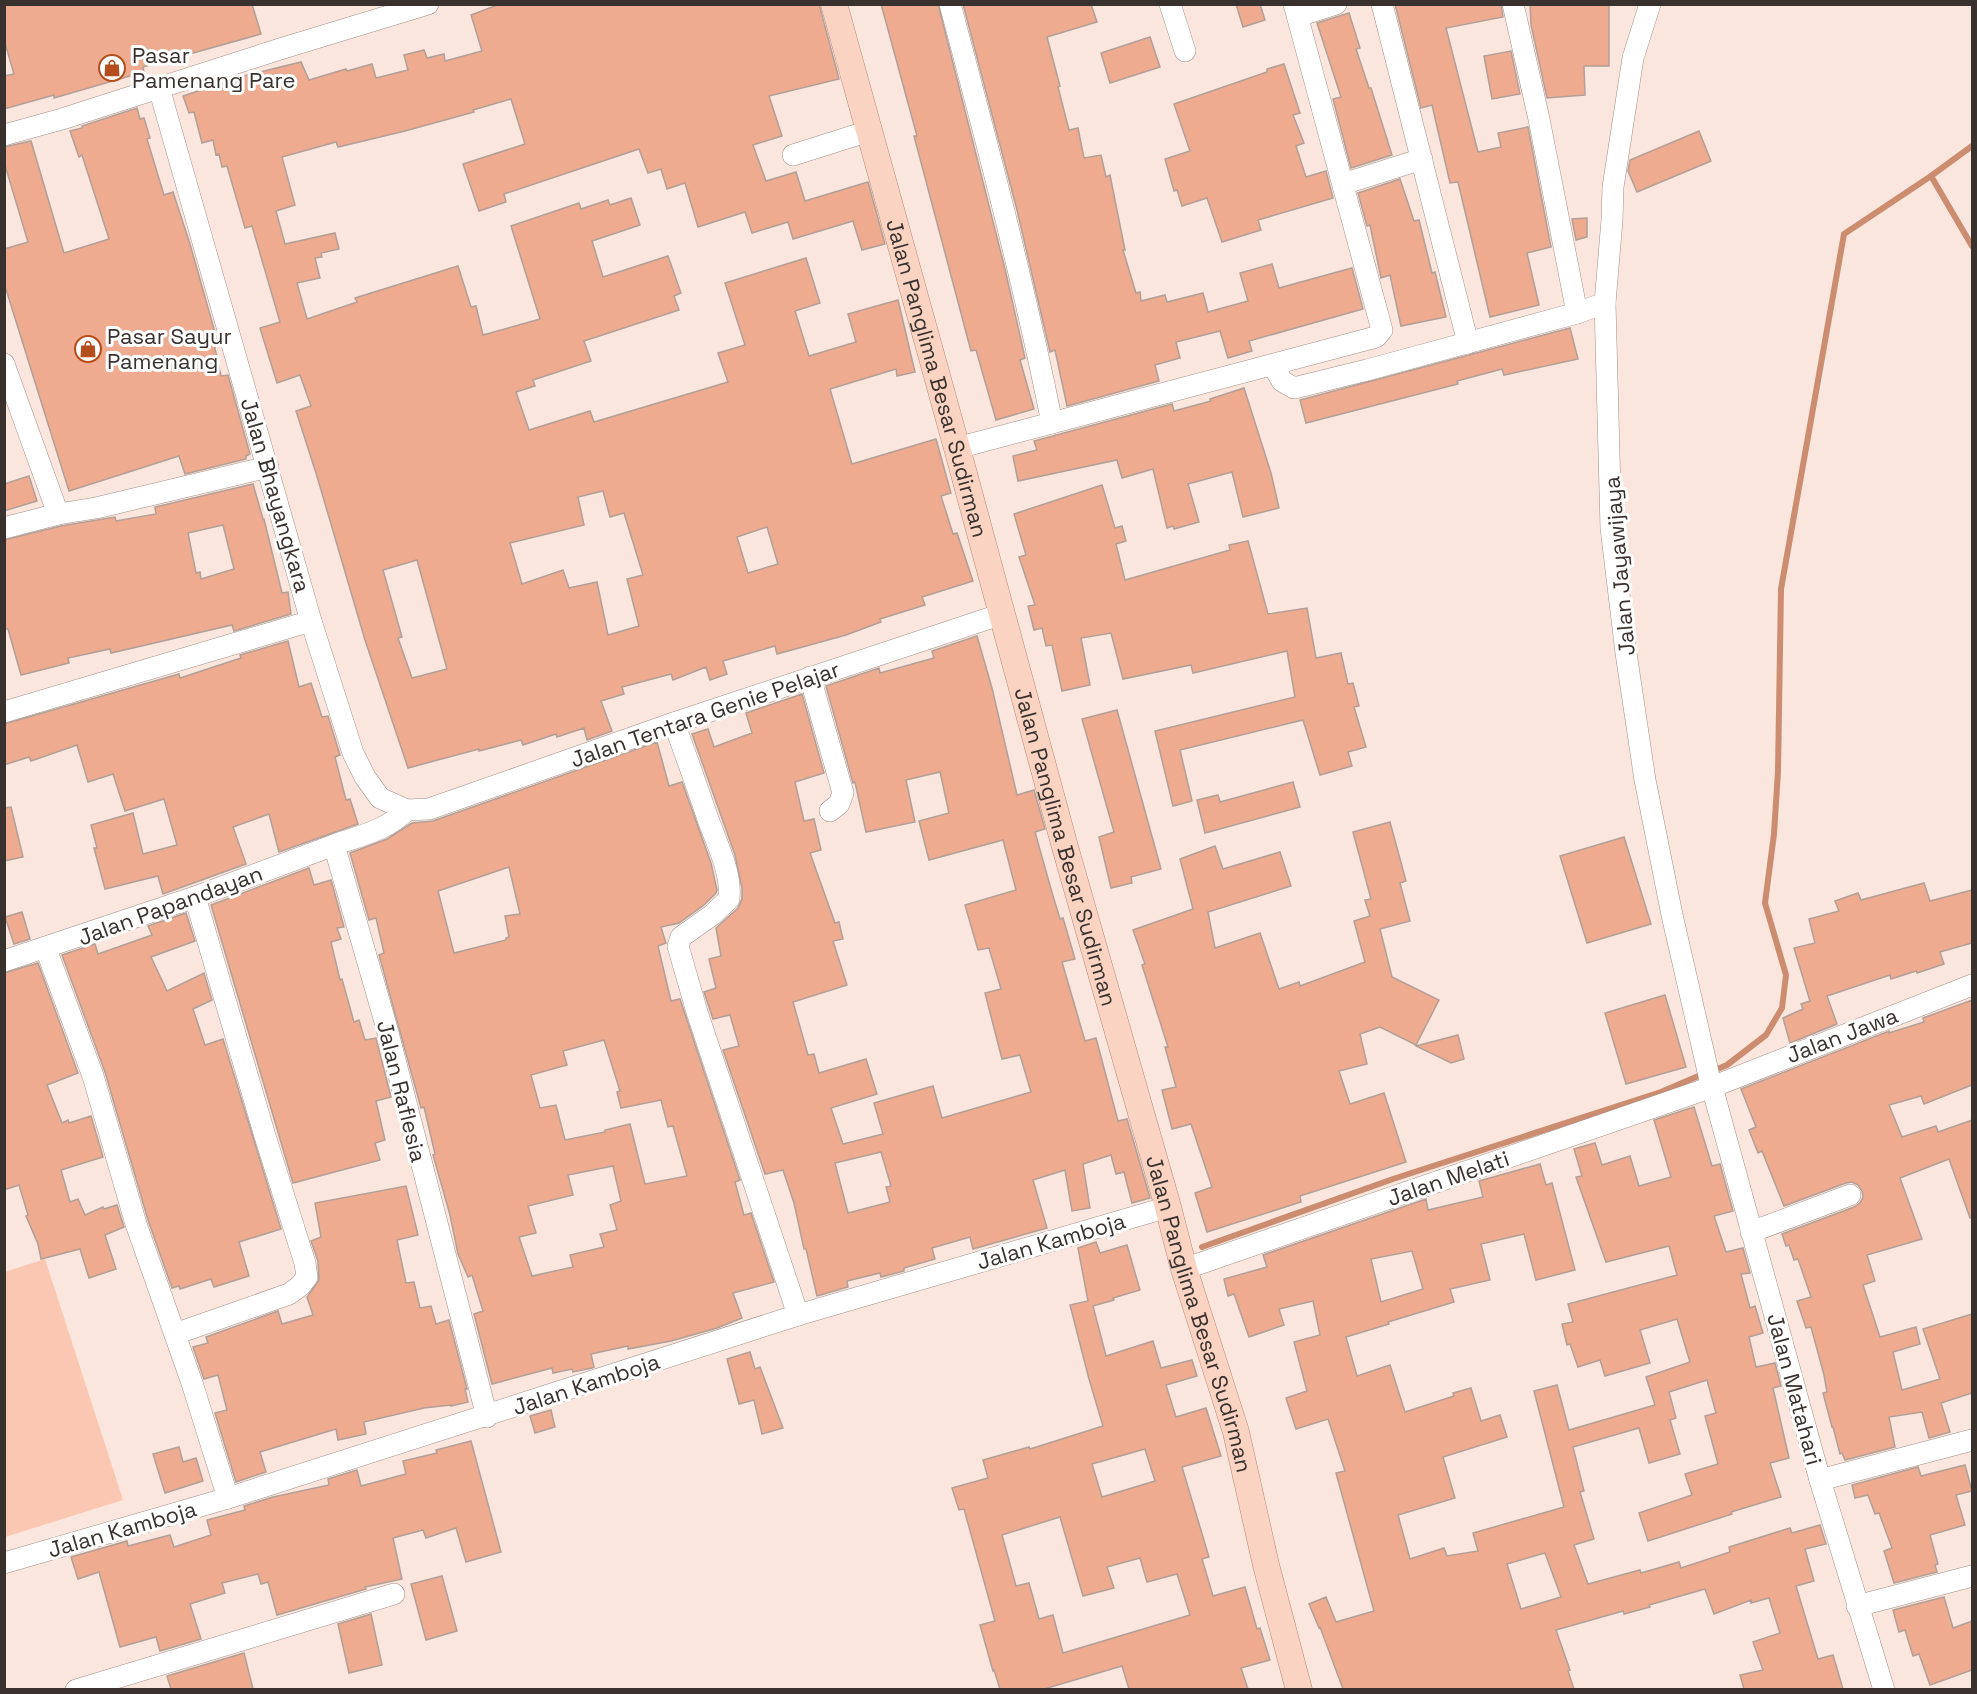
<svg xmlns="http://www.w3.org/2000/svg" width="1977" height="1694" font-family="'Space Grotesk',sans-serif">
	<rect width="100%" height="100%" fill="#fae6dd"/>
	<path fill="#fac7b2" d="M45 1259 123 1500 5 1537V1272Z"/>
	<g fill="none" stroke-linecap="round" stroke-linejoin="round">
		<g stroke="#cc8c70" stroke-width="6">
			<path d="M1931 176 1972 246"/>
			<path d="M1713 1071 1727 1065 1766 1035 1782 1008 1786 975 1765 903 1774 834 1778 771 1781 589 1844 234 1931 176 1972 146"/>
			<path d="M1202 1247 1393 1179 1661 1092 1703 1074"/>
		</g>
	</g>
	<g fill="#eeab8f" stroke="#b29f97" stroke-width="1.5" fill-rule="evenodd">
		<path d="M4 4H252L261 34 143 67 144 72 54 98V95L4 109V76L14 74 4 40Z"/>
		<path d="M500 4H819L839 79 769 96 782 136 753 145 766 181 796 172 805 201 868 182 885 244 862 250 853 221 793 239 788 222 752 233 745 212 698 227 685 183 667 189 661 169 648 173 639 149 504 194 506 202 479 211 463 164 525 144 511 99 473 110 474 112 405 131 338 147 336 142 282 157 295 205 276 211 285 244 335 233 339 249 321 253 322 257 315 258 320 278 297 283 307 319 357 302 355 298 458 266 471 307 476 306 483 335 540 319 511 226 579 203 581 209 608 200 610 205 631 198 640 225 592 241 603 277 668 256 681 293 674 296 679 310 584 341 591 361 533 380 535 386 516 392 529 430 590 411 594 422 728 382 718 353 745 345 725 283 806 258 820 303 795 311 809 356 856 342 848 314 898 300 915 372 897 376 896 369 830 389 852 464 936 439 951 493 941 496 953 534 957 533 973 581 922 597 925 605 880 619 881 622 846 635 777 654 775 646 723 661 727 674 710 680 706 667 673 680 671 674 622 687 624 694 601 701 612 731 587 740 584 728 557 737 556 734 523 745 521 740 479 751V749L408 768 365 640 316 473 296 411 311 406 300 375 277 383 260 328 280 322 252 226 245 228 227 166 222 167 219 154 216 155 213 140 202 143 194 112 189 113 183 96 244 76 301 62 309 80 346 69 347 71 372 64 376 78 408 70 404 55 424 50 427 58 444 54 445 61 482 51 471 15ZM603 491 610 517 624 513 643 575 627 579 639 626 608 635 597 582 569 588 563 570 522 584 510 543 584 525 578 497ZM767 527 778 564 748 573 737 537ZM417 560 447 669 412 678 398 638 402 637 383 570Z"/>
		<path d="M881 4H938L1005 269 1025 358 1020 360 1034 409 996 420 976 350 971 351 967 336 914 136H917Z"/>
		<path d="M963 4H1091L1097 22 1047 37 1060 86 1058 87 1069 130 1078 128 1084 158 1101 155 1106 177 1110 175 1125 250H1123L1136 293 1140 292 1141 301 1165 295 1167 302 1203 293 1208 312 1248 301 1240 273 1272 264 1279 288 1352 268 1363 309 1249 341 1252 351 1228 358 1220 331 1176 342 1180 358 1155 365 1159 381 1067 406 1055 350 1050 352 1017 210Z"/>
		<path d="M1236 4H1260L1265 20 1243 27Z"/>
		<path d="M1395 4H1501L1503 17 1446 28 1478 152 1501 147 1498 133 1528 127 1551 247 1527 253 1539 305 1490 317 1458 182 1450 183 1432 105 1421 108Z"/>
		<path d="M1530 4H1609V66H1584L1585 95 1547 98 1531 25Z"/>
		<path d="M1349 13 1360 48 1356 49 1369 88H1371L1392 155 1351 168 1333 99 1341 97 1317 23Z"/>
		<path d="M1150 37 1160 67 1110 83 1101 53Z"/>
		<path d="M1511 51 1520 94 1492 99 1484 56Z"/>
		<path d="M1284 64 1300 113 1293 115 1304 143 1296 146 1306 177 1326 171 1333 198 1258 220 1261 230 1222 242 1207 198 1182 206 1177 190 1174 191 1165 159 1190 151 1174 104 1267 72V69Z"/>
		<path d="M137 108 140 119 144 118 150 138 147 139 164 195 173 192 190 244 218 343 214 344 221 376 228 375 250 454 246 456V459L185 474 179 456 69 491 4 283V249L28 242 4 162V147L31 141 64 253 109 239 82 155 79 157 70 131 82 128V126Z"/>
		<path d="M1699 131 1711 161 1637 192 1628 171 1630 160Z"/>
		<path d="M1400 179 1414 221 1419 220 1432 273 1435 272 1446 317 1401 326 1390 275 1381 278 1370 225 1367 226 1358 193Z"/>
		<path d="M1587 218V237L1576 240 1572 219Z"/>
		<path d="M1570 328 1578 359 1504 375 1502 369 1457 381 1458 384 1306 423 1300 400Z"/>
		<path d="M1244 388 1271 473 1279 508 1243 517 1232 472 1188 484 1199 522 1174 529 1173 526 1167 528 1153 469 1122 478 1117 460 1018 481 1013 456 1037 450 1034 441 1172 404 1174 411 1211 401 1210 399Z"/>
		<path d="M29 476 37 501 4 511V484Z"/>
		<path d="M253 484 263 519H264L282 593 288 592 291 614 234 631 232 625 111 653 110 649 68 658 69 663 21 675 8 629H4V540L61 526 115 517 116 521 156 514 155 507ZM223 525 234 569 201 579 200 572 196 573 188 533Z"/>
		<path d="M1102 485 1115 528 1122 526 1126 541 1116 544 1125 580 1230 550 1229 545 1248 541 1268 614 1307 608 1316 658 1341 653 1348 684 1353 683 1359 706 1354 707 1366 747 1348 752 1352 766 1320 775 1303 720 1180 750 1192 801 1173 806 1155 731 1295 697 1287 651 1193 673 1191 665 1123 679 1111 633 1081 638 1090 685 1062 691 1052 645 1046 646 1042 628 1034 630 1028 606 1035 605 1019 557 1026 555 1014 514Z"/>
		<path d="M977 636 992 688 1017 795 1034 790 1045 829 1035 832 1051 889 1060 919 1063 918 1075 959 1062 962 1085 1041 1096 1038 1118 1121 1127 1119 1150 1198 1132 1203 1124 1172 1116 1174 1111 1155 1083 1164 1090 1208 1072 1211 1065 1170 1033 1180 1047 1228 973 1249 970 1237 932 1248 935 1259 904 1268V1271L881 1277 880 1273 847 1281 848 1287 817 1296 806 1249H804L794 1203 783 1170 765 1174 723 1050 739 1046 730 1015 713 1019 704 992 716 988 709 959 721 956 716 928 738 908 742 899V888L735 855 692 734 708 729 714 747 752 733 746 713 802 694 824 773 795 782 804 821 814 819 821 850 810 853 835 923 839 922 843 939 833 941 847 985 793 1002 808 1055 814 1054 819 1073 866 1059 877 1094 831 1108 843 1144 883 1134 874 1103 933 1086 942 1118 1031 1092 1020 1055 1002 1059 985 993 1001 989 989 948 978 950 965 905 1016 890 1003 840 929 860 919 821 949 813 940 772 906 780 915 822 866 832 855 782 853 783 826 686 879 668 880 673 934 658 932 651ZM881 1152 891 1186 886 1187 890 1202 848 1213 835 1163Z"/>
		<path d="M288 641 299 687 311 683 322 717 328 716 340 755 335 757 346 800 350 799 358 824 279 852 269 814 233 827 246 864 163 894 158 876 105 889 94 848H97L91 825 133 813 143 854 177 845 164 799 125 811 113 774 88 782 77 745 31 761 29 757 4 765V724L179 674 180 678 241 658 240 655Z"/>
		<path d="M1117 710 1161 869 1131 877 1132 883 1111 888 1099 837 1114 832 1082 719Z"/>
		<path d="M657 742 669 786 682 782 711 863 717 890 716 893 704 905 679 923 661 927 666 943 658 946 671 1001 680 999 740 1180 735 1182 744 1215 751 1213 774 1282 733 1293 742 1318 717 1328 671 1341 628 1349V1346L591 1354 594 1367 592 1368 573 1372 572 1369 553 1373 552 1368 492 1384 474 1314 483 1311 472 1275 468 1277 458 1254 450 1215 433 1155 435 1154 424 1107 421 1108 379 955 384 953 376 918 369 920 350 853 387 839 412 823 433 821ZM509 867 520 914 505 916 509 937 506 938V940L454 953 438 891ZM604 1040 620 1091 617 1092 621 1108 661 1100 668 1127 673 1126 687 1176 645 1184 630 1124 605 1130V1132L565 1140 556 1105 540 1108 531 1075 567 1065 563 1051ZM613 1166 621 1201 610 1205 617 1230 600 1234 604 1247 570 1255 573 1267 532 1276 519 1237 536 1233 528 1206 573 1195 568 1175Z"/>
		<path d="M1293 782 1300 807 1205 833 1197 800 1218 795 1220 802Z"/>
		<path d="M11 807 23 857 4 861V808Z"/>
		<path d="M1390 822 1406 881 1400 883 1410 921 1380 929 1392 977 1439 1000 1416 1045 1380 1027 1360 1034 1367 1064 1339 1071 1350 1104 1384 1093 1406 1162 1300 1196 1301 1202 1207 1232 1195 1193 1212 1187 1191 1124 1172 1129 1162 1090 1176 1087 1165 1047H1168L1142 965 1145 964 1133 930 1193 909 1180 859 1215 846 1223 869 1280 852 1291 886 1208 912 1215 948 1260 933 1279 989 1299 982 1300 986 1365 962 1354 921 1370 916 1365 900 1371 899 1353 832Z"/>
		<path d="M1624 837 1651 924 1587 943 1560 856Z"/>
		<path d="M309 868 314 885 331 880 344 927 337 928 341 939 331 942 340 980 342 979 354 1022 359 1020 365 1040 376 1038 391 1097 376 1101 385 1140 375 1143 380 1160 293 1183 211 905Z"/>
		<path d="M1924 883 1930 901 1972 890V943L1940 952 1944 964 1917 973 1916 971 1891 979 1890 975 1827 996 1837 1024 1790 1043 1783 1018 1803 1009 1801 1004 1810 1001 1794 948 1815 943 1809 919 1839 911 1835 901 1858 893 1861 900Z"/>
		<path d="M22 912 30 939 14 944 5 917Z"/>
		<path d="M186 913 195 941 151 957 167 991 204 973 212 1000 193 1009 205 1045 223 1039 281 1229 239 1242 249 1276 214 1287 211 1279 180 1289 179 1286 172 1288 148 1220 105 1072 62 955 95 944 98 954 152 935 148 926Z"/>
		<path d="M38 963 78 1073 47 1085 62 1123 68 1120 69 1123 91 1116 103 1157 61 1170 70 1202 78 1199 85 1215 103 1207 104 1209 117 1205 124 1227 105 1235 116 1269 89 1278 80 1249 41 1259 38 1244 26 1216 28 1215 19 1185 4 1190V973Z"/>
		<path d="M1665 995 1686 1067 1626 1084 1605 1013Z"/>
		<path d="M1972 1000V1085L1924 1104 1921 1096 1889 1105 1902 1137 1936 1126 1938 1132 1972 1120V1217L1970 1218 1949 1159 1900 1178 1922 1239 1867 1255 1875 1281 1863 1285 1880 1337 1916 1327 1920 1344 1893 1352 1902 1390 1940 1379 1923 1329 1972 1314V1393L1941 1403 1950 1432 1929 1438 1922 1412 1889 1417 1895 1447 1845 1460 1842 1453 1840 1454 1833 1427H1832L1823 1393 1827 1392 1824 1375 1811 1327 1806 1328 1797 1301 1811 1297 1798 1259 1794 1260 1789 1245 1786 1246 1782 1234 1854 1207 1860 1203 1863 1197 1862 1191 1858 1185 1852 1182 1846 1183 1784 1206 1762 1151 1758 1153 1749 1130 1756 1127 1741 1089 1889 1031V1033L1924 1022 1923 1018Z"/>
		<path d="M1458 1035 1464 1059 1451 1063 1416 1046Z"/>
		<path d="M1694 1107 1712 1166 1720 1164 1733 1211 1714 1216 1726 1252 1743 1248 1750 1273 1741 1274 1750 1308 1755 1306 1763 1333 1749 1337 1756 1367 1775 1363 1781 1386 1773 1388 1789 1458 1770 1463 1781 1497 1731 1512 1732 1514 1648 1541 1639 1513 1692 1495 1685 1474 1718 1464 1705 1416 1716 1413 1707 1380 1669 1392 1676 1418 1670 1420 1680 1454 1649 1463 1639 1428 1573 1447 1584 1491 1580 1492 1594 1539 1574 1545 1588 1584 1640 1570 1641 1573 1679 1562 1681 1568 1730 1552 1729 1547 1790 1528 1792 1533 1820 1525 1826 1544 1805 1549 1814 1581 1796 1586 1818 1659 1833 1655 1843 1689H1744L1740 1675 1763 1670 1753 1642 1780 1633 1769 1598 1751 1603V1600L1714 1614 1705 1589 1649 1605 1650 1607 1624 1614 1623 1611 1556 1630 1570 1670 1568 1671 1574 1689H1343L1320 1627 1319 1628 1309 1604 1326 1597 1336 1622 1374 1611 1336 1473 1345 1471 1328 1419 1296 1429 1286 1398 1307 1391 1294 1342 1320 1335 1313 1301 1279 1309 1284 1325 1249 1337 1234 1294 1228 1296 1224 1279 1267 1267 1263 1255 1426 1199 1428 1210 1483 1197 1479 1181 1540 1164 1546 1185 1552 1183 1575 1270 1536 1280 1524 1234 1481 1244 1490 1280 1450 1289 1454 1302 1388 1322 1389 1324 1346 1337 1357 1376 1390 1365 1405 1412 1454 1396 1453 1393 1471 1388 1481 1421 1500 1415 1507 1437 1443 1457 1455 1498 1398 1515 1410 1559 1444 1548 1447 1556 1478 1551 1473 1533 1564 1507 1534 1391 1557 1385 1569 1430 1655 1405 1646 1377 1690 1362 1677 1319 1640 1330 1650 1363 1605 1376 1600 1360 1578 1367 1570 1344 1567 1345 1562 1324 1573 1322 1568 1304 1677 1275 1669 1246 1606 1262 1576 1177 1582 1176 1574 1149 1595 1143 1602 1165 1630 1156 1639 1186 1671 1177 1654 1120ZM1412 1251 1423 1289 1381 1302 1371 1259ZM1545 1553 1561 1597 1521 1609 1507 1564Z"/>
		<path d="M406 1186 418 1235 397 1240 406 1283 414 1282 420 1308 431 1306 436 1324 449 1320 467 1389H465L468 1402 451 1406V1405L424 1408 364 1422 366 1434 338 1440 336 1429 260 1452 266 1472 236 1482 215 1413 227 1410 218 1375 204 1379 193 1347 208 1343 206 1337 278 1311 282 1324 313 1315 307 1297 319 1280 318 1261 311 1241 321 1237 315 1203Z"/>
		<path d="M1096 1242 1100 1253 1127 1245 1140 1290 1113 1298 1114 1300 1093 1306 1106 1356 1153 1341 1161 1368 1192 1360 1197 1376 1166 1385 1176 1417 1206 1408 1221 1456 1182 1467 1209 1557 1202 1559 1213 1596 1245 1587 1257 1629 1260 1628 1270 1660 1241 1668 1248 1689H1129L1122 1666 1044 1689H1000L994 1670 993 1671 980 1625 995 1621 964 1509 959 1510 952 1488 988 1478 983 1460 1029 1447 1030 1449 1103 1426 1089 1379 1070 1305 1088 1301 1078 1248ZM1145 1449 1155 1481 1102 1497 1092 1464ZM1060 1517 1083 1596 1114 1588 1107 1567 1140 1558 1147 1582 1177 1574 1190 1615 1063 1653 1053 1615 1039 1619 1029 1583 1016 1586 1002 1535Z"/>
		<path d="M750 1352 755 1369 760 1367 783 1428 762 1434 754 1400 739 1404 727 1359Z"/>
		<path d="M551 1410 555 1427 535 1433 530 1416Z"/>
		<path d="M471 1441 501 1552 466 1562 456 1528 426 1538 423 1530 393 1538 402 1579 365 1587 366 1589 277 1615 268 1582 261 1584 258 1574 222 1583 225 1593 190 1604 201 1639 160 1651 156 1637 120 1647 99 1572 78 1579 71 1557 127 1541 128 1546 170 1535 174 1547 211 1535 207 1520 245 1510 244 1506 273 1497 329 1485 328 1479 357 1470 361 1486 406 1474 403 1461 437 1453 436 1450Z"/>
		<path d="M179 1447 183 1462 196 1458 203 1481 165 1493 153 1454Z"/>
		<path d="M1965 1465 1972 1491 1956 1495 1965 1525 1930 1535 1938 1564 1935 1565 1937 1572 1894 1583 1884 1551 1892 1548 1879 1513 1875 1514 1868 1495 1855 1498 1852 1485 1918 1467 1921 1476Z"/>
		<path d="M442 1576 457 1631 426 1640 411 1584Z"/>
		<path d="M1944 1597 1953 1628 1972 1621V1670L1930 1685 1919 1654 1913 1656 1905 1630 1899 1632 1893 1610Z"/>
		<path d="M371 1614 382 1665 349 1673 338 1624Z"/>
		<path d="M244 1653 253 1689H171L167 1676Z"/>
	</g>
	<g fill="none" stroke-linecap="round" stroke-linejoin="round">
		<defs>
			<g id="minor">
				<path d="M950 4C987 143 1024 283 1052 423"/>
				<path d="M1170 4 1185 51"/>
				<path d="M1382 4 1468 343"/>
				<path d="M1513 4 1539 119 1577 313"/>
				<path d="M1650 4 1633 58 1613 187 1612 220 1605 303 1611 528 1626 653 1645 780 1672 915 1709 1076 1820 1480 1884 1690"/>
				<path d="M1298 16 1336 4"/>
				<path d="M159 88 311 621 353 753 365 777 380 798 407 810 429 809 674 723 1002 614"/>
				<path d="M4 135 62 119 280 49 428 4"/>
				<path d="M793 155 869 131"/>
				<path d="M1343 184 1422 159"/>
				<path d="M4 364 58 514 96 508 268 467"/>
				<path d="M1273 365 1282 381 1294 388 1367 370 1577 313 1605 303"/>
				<path d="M957 448 1376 337 1382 330 1294 4"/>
				<path d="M4 528 58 514"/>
				<path d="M810 677 843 793 839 804 830 811"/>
				<path d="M4 712 311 621"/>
				<path d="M674 723C686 755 697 787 708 819 717 844 732 873 729 899L712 915 681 937 678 946 697 1012 798 1315"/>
				<path d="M407 810C387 830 360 836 334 845L386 1025 487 1417"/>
				<path d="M46 949 93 1076 136 1224 192 1383 228 1498"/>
				<path d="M4 961 195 897 334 845"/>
				<path d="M1751 1232 1850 1195"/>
				<path d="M1184 1269 1712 1087 1972 985"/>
				<path d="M175 1334 289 1294 300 1286 307 1277 305 1263 265 1136 195 897"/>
				<path d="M1820 1480 1972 1440"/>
				<path d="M4 1563 228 1498 798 1315 1168 1207"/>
				<path d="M1857 1606 1972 1576"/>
				<path d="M76 1690 394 1594"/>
			</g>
			<g id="major">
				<path id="s1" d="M834 4 957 448 1065 847 1168 1207 1184 1269 1236 1432 1266 1565 1299 1690"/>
			</g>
		</defs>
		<use href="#minor" stroke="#a28f88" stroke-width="22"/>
		<use href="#major" stroke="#b48775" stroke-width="27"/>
		<use href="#minor" stroke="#fff" stroke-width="21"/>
		<use href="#major" stroke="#fad3c3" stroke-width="26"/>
	</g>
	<defs>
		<symbol id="shop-ring" viewBox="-11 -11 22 22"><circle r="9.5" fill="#fff" stroke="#b44f1d" stroke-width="1.5"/><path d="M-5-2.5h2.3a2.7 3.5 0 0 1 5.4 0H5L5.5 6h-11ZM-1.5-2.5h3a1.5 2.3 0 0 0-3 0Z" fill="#b44f1d"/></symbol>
	</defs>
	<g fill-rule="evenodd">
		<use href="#shop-ring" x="97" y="53" width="30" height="30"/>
		<use href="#shop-ring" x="73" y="334" width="30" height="30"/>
	</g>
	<g text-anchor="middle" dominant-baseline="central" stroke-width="6" stroke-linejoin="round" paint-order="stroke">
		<g font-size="22" fill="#39312e" stroke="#fff" text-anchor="start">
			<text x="132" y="55">Pasar<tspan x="132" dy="25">Pamenang Pare</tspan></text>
			<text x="107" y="336">Pasar Sayur<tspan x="107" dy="25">Pamenang</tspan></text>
		</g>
		<g font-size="22" fill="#39312e" stroke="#fff">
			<text stroke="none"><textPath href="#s1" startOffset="388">Jalan Panglima Besar Sudirman</textPath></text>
			<text transform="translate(276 495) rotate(74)">Jalan Bhayangkara</text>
			<text transform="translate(1619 566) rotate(-95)">Jalan Jayawijaya</text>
			<text transform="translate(705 714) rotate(-19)">Jalan Tentara Genie Pelajar</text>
			<text stroke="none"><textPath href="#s1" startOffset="874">Jalan Panglima Besar Sudirman</textPath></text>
			<text transform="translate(170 905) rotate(-20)">Jalan Papandayan</text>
			<text transform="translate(1842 1035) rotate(-21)">Jalan Jawa</text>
			<text transform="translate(402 1091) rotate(76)">Jalan Raflesia</text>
			<text transform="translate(1448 1178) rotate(-19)">Jalan Melati</text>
			<text transform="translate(1051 1241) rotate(-16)">Jalan Kamboja</text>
			<text stroke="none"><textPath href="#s1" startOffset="1360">Jalan Panglima Besar Sudirman</textPath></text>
			<text transform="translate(586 1384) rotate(-18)">Jalan Kamboja</text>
			<text transform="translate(1795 1389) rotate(75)">Jalan Matahari</text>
			<text transform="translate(122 1529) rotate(-16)">Jalan Kamboja</text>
		</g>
	</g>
	<rect width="1977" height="1694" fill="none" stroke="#39312e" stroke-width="12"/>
</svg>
